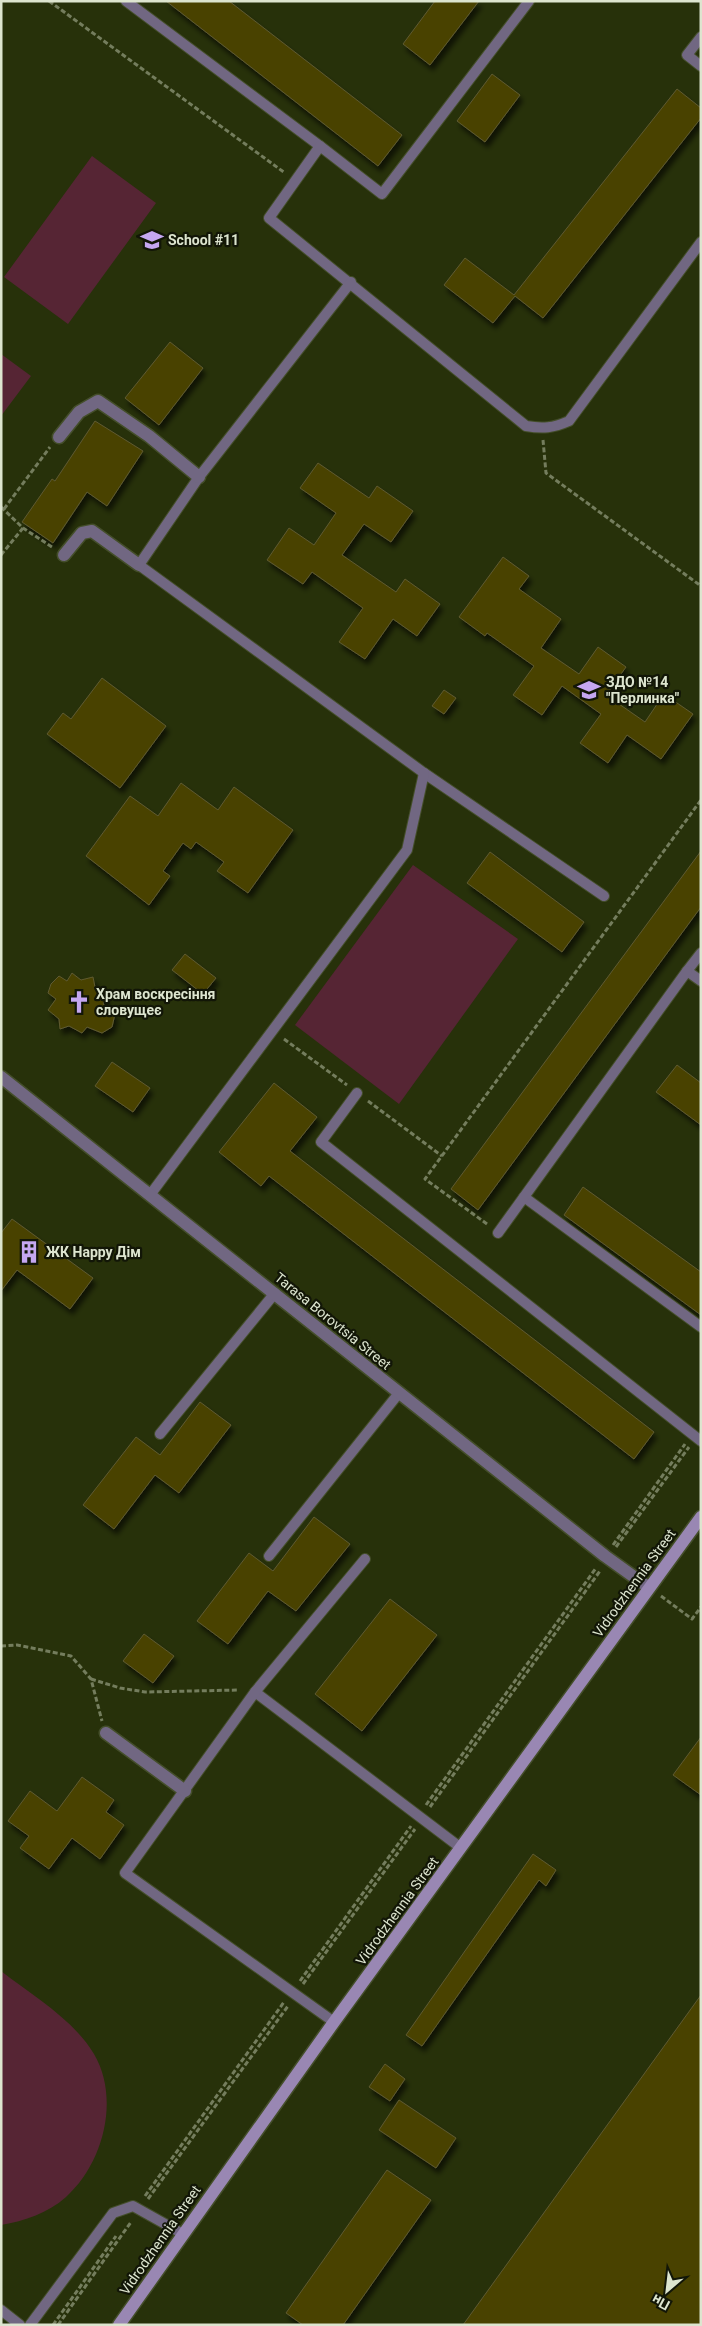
<svg xmlns="http://www.w3.org/2000/svg" width="702" height="2326" font-family="Roboto,sans-serif">
	<defs>
		<filter id="shadow"><feDropShadow dx="3" dy="5.5" stdDeviation="2.5" flood-color="#0009"/></filter>
	</defs>
	<rect width="100%" height="100%" fill="#27310a"/>
	<g fill="#562534">
		<path d="M92 156 156 203 68 324 4 277Z"/>
		<path d="M1 354 31 376 1 416Z"/>
		<path d="M413 865 518 939 399 1104 295 1025Z"/>
		<path d="M1 1971C33 1996 73 2019 94 2054 120 2098 104 2163 66 2197 48 2213 25 2221 1 2225Z"/>
	</g>
	<g fill="#494200" stroke="#5f5a31" filter="url(#shadow)">
		<path d="M166 1H229L402 135 378 166Z"/>
		<path d="M435 1H479L430 65 403 44Z"/>
		<path d="M492 74 520 95 485 142 457 121Z"/>
		<path d="M677 89 701 108V118L543 318 515 296 493 323 444 285 465 258 514 295Z"/>
		<path d="M170 342 203 368 159 425 125 398Z"/>
		<path d="M95 421 143 451 107 506 87 492 53 543 22 522 52 479 55 481Z"/>
		<path d="M318 463 369 498 377 486 413 511 391 542 364 524 342 555 396 592 405 579 440 604 417 636 393 619 365 659 339 642 363 608 312 572 303 584 267 560 289 528 314 545 336 513 300 488Z"/>
		<path d="M503 557 529 576 519 589 561 619 541 648 579 674 598 647 626 667 606 695 645 722 664 694 693 714 661 759 627 735 608 763 580 743 601 714 562 686 542 715 513 695 534 666 487 633 485 636 459 617Z"/>
		<path d="M102 678 166 726 120 788 47 734 63 713 71 719Z"/>
		<path d="M444 690 456 698 444 714 432 706Z"/>
		<path d="M181 783 218 810 234 787 293 830 248 893 217 871 224 862 196 842 191 849 183 843 163 871 170 876 149 905 86 856 130 796 158 816Z"/>
		<path d="M701 851V907L478 1210 451 1189Z"/>
		<path d="M490 852 584 922 562 952 467 883Z"/>
		<path d="M185 954 216 978 203 994 172 970Z"/>
		<path d="M72 973 81 980 93 977 95 987 107 997 103 1004 115 1014 112 1027 102 1033 87 1027 82 1033 69 1026 60 1029 59 1019 48 1010 56 999 48 993 51 984 59 976 67 981Z"/>
		<path d="M112 1062 150 1088 133 1112 95 1086Z"/>
		<path d="M677 1065 701 1083V1125L656 1092Z"/>
		<path d="M274 1083 317 1117 290 1151 654 1432 634 1459 269 1176 261 1186 219 1152Z"/>
		<path d="M583 1187 701 1272V1315L564 1215Z"/>
		<path d="M12 1219 93 1278 70 1309 17 1270 1 1291V1233Z"/>
		<path d="M200 1402 231 1425 179 1493 155 1475 114 1529 83 1505 136 1437 160 1455Z"/>
		<path d="M314 1517 350 1544 296 1611 268 1591 228 1644 197 1621 249 1553 273 1571Z"/>
		<path d="M390 1599 437 1635 362 1731 315 1694Z"/>
		<path d="M144 1634 174 1656 153 1683 123 1661Z"/>
		<path d="M701 1737V1795L673 1775Z"/>
		<path d="M82 1777 114 1800 106 1812 124 1825 100 1859 72 1838 49 1869 20 1848 29 1836 8 1821 30 1791 57 1811Z"/>
		<path d="M533 1854 556 1870 546 1886 539 1880 422 2046 406 2035Z"/>
		<path d="M701 1995V2325H463Z"/>
		<path d="M385 2064 405 2079 390 2101 369 2087Z"/>
		<path d="M399 2100 456 2138 436 2168 379 2130Z"/>
		<path d="M387 2170 431 2200 343 2325H303L286 2313Z"/>
	</g>
	<g fill="none" stroke-linecap="round" stroke-linejoin="round">
		<defs>
			<g id="lane">
				<path d="M126 1 320 146"/>
				<path d="M529 1 382 194 320 146 269 218 526 426C543 429 553 428 569 421L701 242"/>
				<path d="M701 37 687 55 701 66"/>
				<path d="M351 282 199 477 139 565 424 773 604 896"/>
				<path d="M701 953 687 971 701 981"/>
				<path d="M357 1093 321 1142 701 1441"/>
				<path d="M150 1195 407 850 424 773"/>
				<path d="M524 1197 701 1327"/>
				<path d="M498 1233 687 971"/>
				<path d="M160 1434 275 1293"/>
				<path d="M269 1556 399 1393"/>
				<path d="M255 1692 461 1848"/>
				<path d="M334 2022 125 1873 255 1692 365 1559"/>
				<path d="M1 2310 20 2325"/>
				<path d="M30 2325 113 2213 133 2206 183 2234"/>
			</g>
			<g id="street">
				<path d="M59 437 79 412 98 401 149 436 199 477"/>
				<path d="M64 555 82 533 92 531 139 565"/>
				<path d="M1 1077 605 1556 648 1587"/>
				<path d="M106 1733 185 1791"/>
			</g>
			<path id="secondary" d="M119 2325 334 2022 701 1517"/>
		</defs>
		<use href="#lane" stroke="#444e2a" stroke-width="12"/>
		<use href="#street" stroke="#444e2a" stroke-width="15"/>
		<use href="#secondary" stroke="#444e2a" stroke-width="15"/>
		<g stroke="#747d5d" stroke-width="3" stroke-dasharray="5 2.5" stroke-linecap="butt">
			<path d="M49 1 285 173"/>
			<path d="M543 440 546 473 701 586"/>
			<path d="M1 507 23 528 52 547"/>
			<path d="M4 509 50 447"/>
			<path d="M1 555 23 528"/>
			<path d="M284 1039 347 1085"/>
			<path d="M368 1101 442 1156"/>
			<path d="M487 1224 425 1179 701 800"/>
			<path d="M613 1545 685 1444"/>
			<path d="M616 1547 689 1447"/>
			<path d="M661 1596 692 1619 701 1607"/>
			<path d="M1 1646 17 1645 71 1656 91 1679 102 1721"/>
			<path d="M91 1679 120 1688 145 1692 239 1690"/>
			<path d="M426 1805 596 1568"/>
			<path d="M430 1807 600 1571"/>
			<path d="M300 1981 411 1826"/>
			<path d="M303 1984 415 1829"/>
			<path d="M145 2196 284 2002"/>
			<path d="M148 2199 288 2006"/>
			<path d="M53 2325 116 2236"/>
			<path d="M58 2325 131 2222"/>
		</g>
		<use href="#lane" stroke="#716782" stroke-width="10"/>
		<use href="#street" stroke="#716782" stroke-width="12"/>
		<use href="#secondary" stroke="#9987b3" stroke-width="12"/>
	</g>
	<defs>
		<symbol id="school-bare" viewBox="-9 -9 18 18"><path d="M0-5L7-2L0 1L-7-2ZM-4 1L0 2.5L4 1V4Q0 6-4 4Z" fill="#c5a7f1" stroke="#121607" stroke-width="2.5" paint-order="stroke"/></symbol>
		<symbol id="church-bare" viewBox="-9 -9 18 18"><path d="M-1.2-6h2.4v3.5h3.3v2.4h-3.3V6h-2.4V-.1h-3.3v-2.4h3.3Z" fill="#c5a7f1" stroke="#121607" stroke-width="2.5" paint-order="stroke"/></symbol>
		<symbol id="building-bare" viewBox="-9 -9 18 18"><path d="M-4-6H4V6H1V3H-1V6H-4ZM-2.5-4.3h1.7v1.8h-1.7ZM.8-4.3h1.7v1.8H.8ZM-2.5-1h1.7V.8h-1.7ZM.8-1h1.7V.8H.8Z" fill="#c5a7f1" stroke="#121607" stroke-width="2.5" paint-order="stroke"/></symbol>
	</defs>
	<g fill-rule="evenodd">
		<use href="#school-bare" x="136" y="224" width="32" height="32"/>
		<use href="#school-bare" x="573" y="674" width="32" height="32"/>
		<use href="#church-bare" x="63" y="986" width="32" height="32"/>
		<use href="#building-bare" x="13" y="1236" width="32" height="32"/>
	</g>
	<g text-anchor="middle" dominant-baseline="central" stroke-width="4.5" stroke-linejoin="round" paint-order="stroke">
		<g font-size="14" font-weight="bold" fill="#dde5cf" stroke="#121607" text-anchor="start">
			<text x="168" y="240">School #11</text>
			<text x="606" y="682">ЗДО №14<tspan x="606" dy="16">"Перлинка"</tspan></text>
			<text x="96" y="994">Храм воскресіння<tspan x="96" dy="16">словущеє</tspan></text>
			<text x="46" y="1252">ЖК Happy Дім</text>
		</g>
		<g font-size="14" fill="#dde5cf" stroke="#121607">
			<text transform="translate(333 1321) rotate(39)">Tarasa Borovtsia Street</text>
			<text transform="translate(634 1583) rotate(-54)">Vidrodzhennia Street</text>
			<text transform="translate(397 1911) rotate(-54)">Vidrodzhennia Street</text>
			<text transform="translate(160 2240) rotate(-55)">Vidrodzhennia Street</text>
		</g>
	</g>
	<rect width="702" height="2326" fill="none" stroke="#dde5cf" stroke-width="5"/>
	<g transform="translate(667 2291) rotate(208)" stroke="#121607" stroke-width="4" paint-order="stroke">
	<path d="M0-4L9 19L0 12L-9 19Z" fill="#dde5cf"/>
	<text y="-8" font-size="14" font-weight="bold" text-anchor="middle" fill="#dde5cf">Пн</text>
	</g>
</svg>
